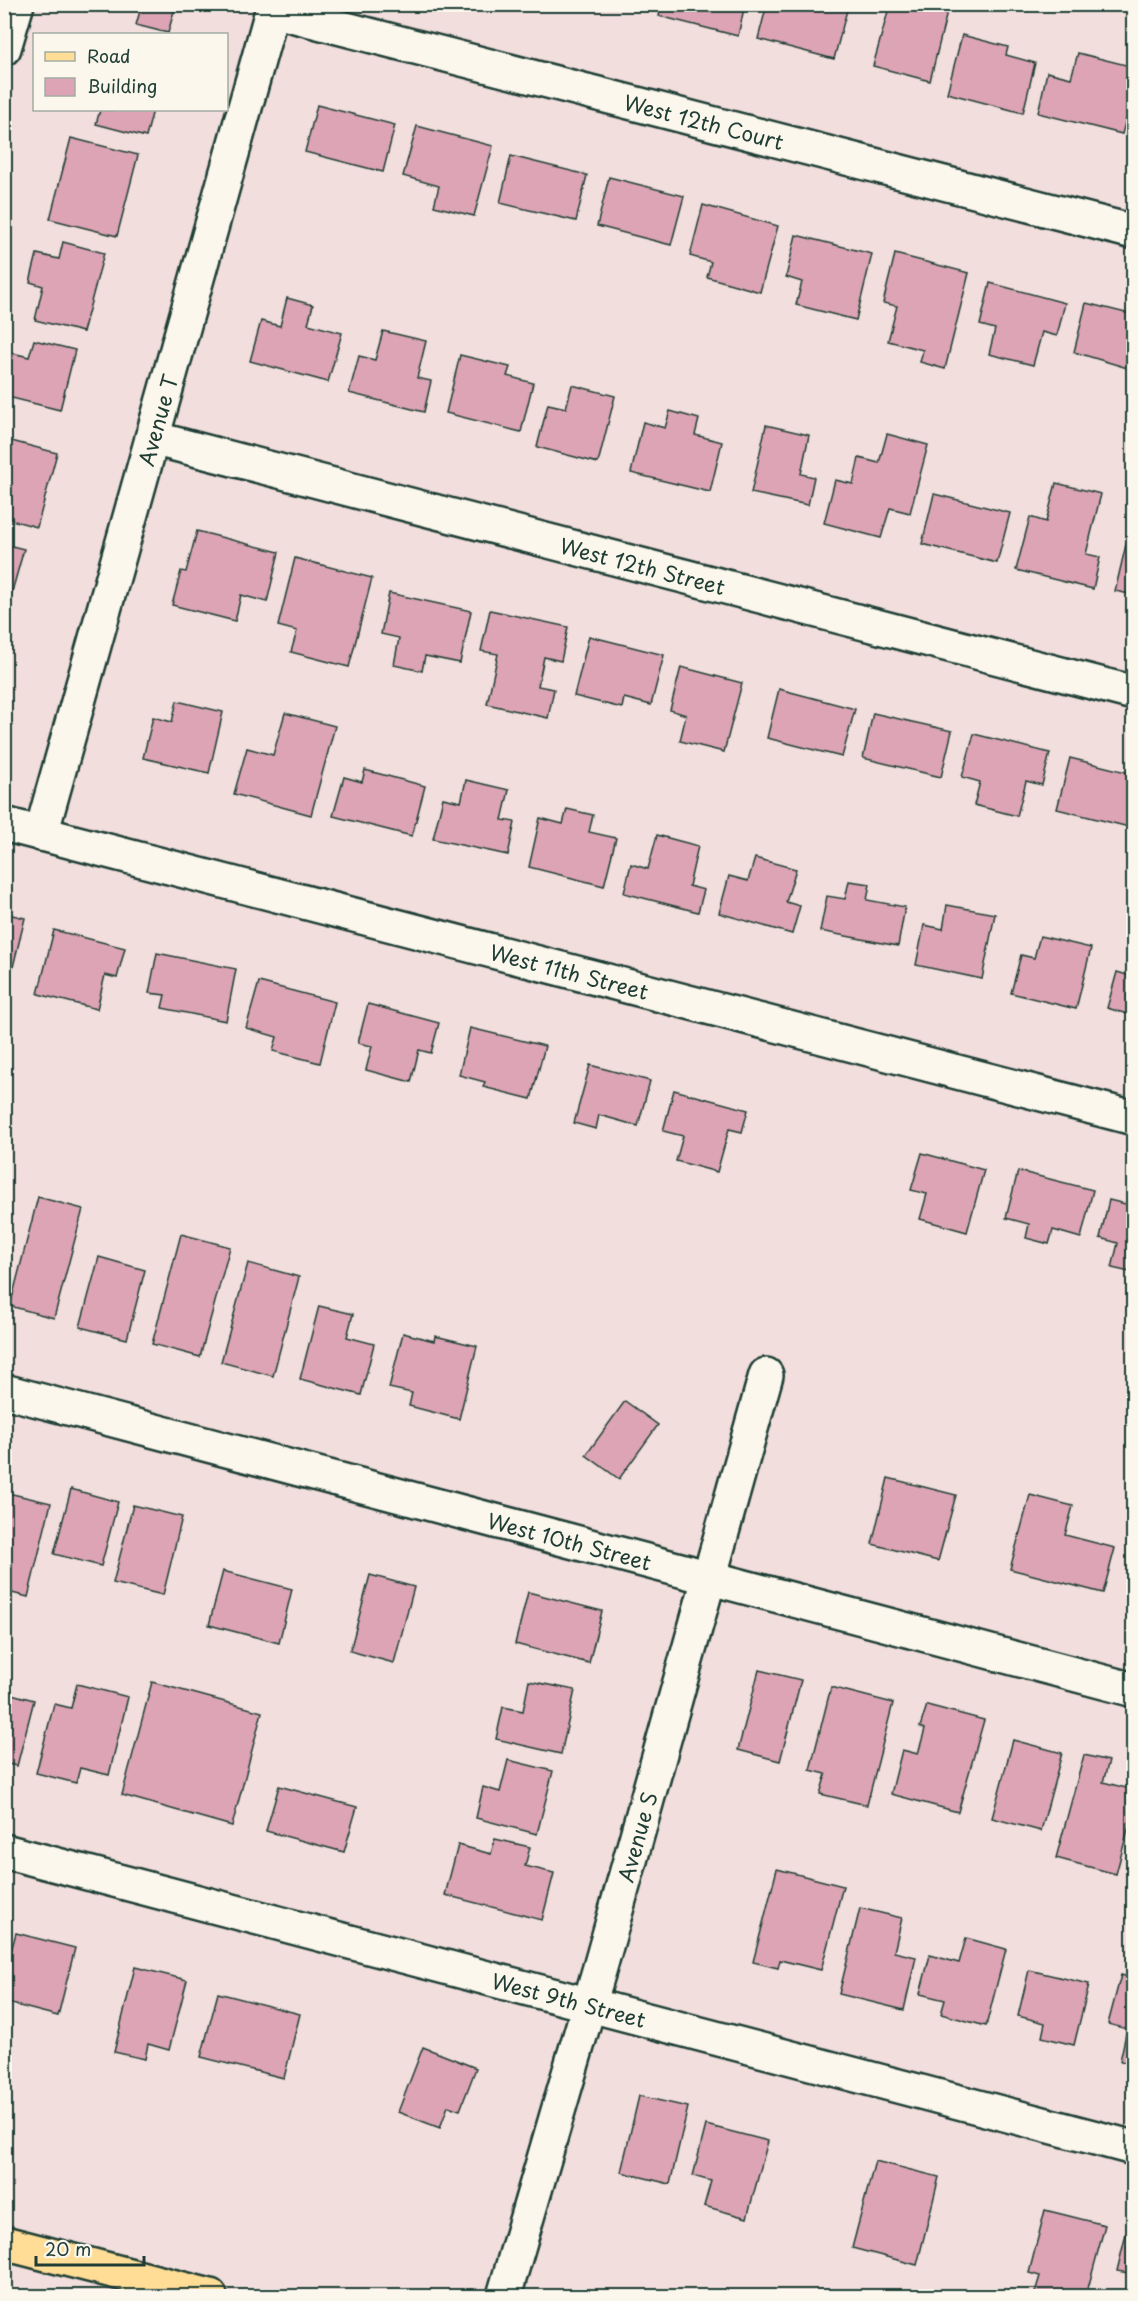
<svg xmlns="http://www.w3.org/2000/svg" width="1138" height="2301" font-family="'Playpen Sans',sans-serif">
	<rect width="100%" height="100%" fill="#f2dedc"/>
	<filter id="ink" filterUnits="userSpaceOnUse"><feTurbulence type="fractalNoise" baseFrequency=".0167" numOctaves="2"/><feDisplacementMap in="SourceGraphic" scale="12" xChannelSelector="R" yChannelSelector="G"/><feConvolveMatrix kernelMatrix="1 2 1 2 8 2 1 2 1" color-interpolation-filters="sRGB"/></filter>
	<g filter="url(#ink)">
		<g fill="#dca4b5" stroke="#1f3d34" stroke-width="1.5">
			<path d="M114 4H176L168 33 136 25 140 11Z"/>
			<path d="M662 4H745L738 36 659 16Z"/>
			<path d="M767 4H826L847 10 834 59 758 39Z"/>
			<path d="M890 4H949L930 81 873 66Z"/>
			<path d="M962 35 1008 47 1006 55 1035 63 1023 113 947 93Z"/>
			<path d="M1078 53 1134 67V91L1122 134 1038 113 1047 72 1071 78Z"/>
			<path d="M317 105 395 125 383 172 305 152Z"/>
			<path d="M100 110H153L146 137 96 124Z"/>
			<path d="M417 126 493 146 474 216 434 206 439 186 403 176Z"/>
			<path d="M71 138 138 155 117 236 50 219Z"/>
			<path d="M511 156 587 175 576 221 500 203Z"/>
			<path d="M609 177 684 196 671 245 597 226Z"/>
			<path d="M703 205 778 226 760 292 707 277 711 262 690 256Z"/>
			<path d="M796 235 872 254 856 320 796 305 802 282 786 277Z"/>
			<path d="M63 242 104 253 83 332 35 320 43 286 30 282 37 254 59 259Z"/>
			<path d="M895 254 969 273 945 369 920 362 923 350 888 341 897 306 883 303Z"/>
			<path d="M990 283 1065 303 1057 336 1042 332 1033 365 989 354 995 329 980 325Z"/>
			<path d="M287 298 313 305 308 324 342 333 328 382 250 361 261 321 280 326Z"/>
			<path d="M1086 303 1134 315V370L1074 352Z"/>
			<path d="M383 331 426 341 417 378 431 381 424 412 349 393 359 356 375 360Z"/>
			<path d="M34 340 75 350 60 410 4 396V351L29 357Z"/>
			<path d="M460 355 510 367 507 376 533 383 521 432 446 413Z"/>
			<path d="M572 385 615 396 598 463 537 447 548 404 566 408Z"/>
			<path d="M670 411 699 419 695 435 722 442 710 492 631 473 643 422 665 428Z"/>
			<path d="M766 425 809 435 801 474 814 477 808 505 751 493Z"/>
			<path d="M887 434 928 445 910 513 890 508 881 538 824 523 835 480 853 484 859 458 879 463Z"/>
			<path d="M4 439 57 453 37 527 4 518Z"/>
			<path d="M1056 483 1101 494 1086 554 1100 557 1093 589 1016 570 1030 517 1046 522Z"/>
			<path d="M934 494 1010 513 997 563 922 544Z"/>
			<path d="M197 531 279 552 267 602 241 595 235 621 172 605 181 571 186 572Z"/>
			<path d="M1129 532 1134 533V595L1115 591Z"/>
			<path d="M4 544 24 549 4 620Z"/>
			<path d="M295 558 372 578 349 667 291 652 297 631 278 626Z"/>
			<path d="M389 593 471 611 460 663 425 656 422 671 394 665 399 638 381 634Z"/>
			<path d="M490 610 568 627 561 661 544 657 538 686 554 689 548 718 487 704 498 654 481 651Z"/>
			<path d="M589 636 664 655 651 705 624 698 622 708 574 696Z"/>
			<path d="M681 667 742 683 724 752 680 741 686 715 670 710Z"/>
			<path d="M779 689 855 709 842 757 767 738Z"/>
			<path d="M177 701 223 712 209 773 143 758 153 717 172 722Z"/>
			<path d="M285 713 335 726 311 815 234 794 247 748 273 755Z"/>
			<path d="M873 713 952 731 941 777 863 758Z"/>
			<path d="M974 734 1050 753 1042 785 1026 781 1017 816 974 805 980 782 962 777Z"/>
			<path d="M1070 758 1134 774 1133 828 1057 809Z"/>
			<path d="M365 770 425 786 412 836 333 816 344 777 362 782Z"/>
			<path d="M466 780 509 790 502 820 515 822 508 855 433 839 443 798 461 802Z"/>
			<path d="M567 809 593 815 589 832 616 838 604 886 529 867 540 818 563 824Z"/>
			<path d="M657 835 698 846 689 886 704 890 698 912 624 893 631 864 648 869Z"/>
			<path d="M755 858 796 869 786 902 800 906 792 934 719 913 729 876 748 881Z"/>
			<path d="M849 881 870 884 867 900 905 907 898 946 820 931 827 896 845 899Z"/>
			<path d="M947 905 995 914 982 979 916 965 924 925 943 929Z"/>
			<path d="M4 913 25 918 13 967 4 965Z"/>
			<path d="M54 930 125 948 117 978 105 975 97 1009 38 994Z"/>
			<path d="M1040 936 1091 948 1076 1009 1011 993 1021 955 1034 958Z"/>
			<path d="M157 953 236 969 226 1021 162 1008 165 995 149 993Z"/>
			<path d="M1117 972 1134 977V1016L1107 1008Z"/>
			<path d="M259 982 335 1002 320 1063 273 1051 277 1037 246 1028Z"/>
			<path d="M368 1004 439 1023 431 1053 419 1050 411 1082 366 1070 372 1046 358 1043Z"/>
			<path d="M470 1028 545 1046 531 1099 483 1087 485 1082 459 1075Z"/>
			<path d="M590 1065 650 1081 638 1126 599 1115 596 1129 574 1123Z"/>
			<path d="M674 1090 748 1110 742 1132 729 1129 717 1172 676 1161 683 1136 663 1131Z"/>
			<path d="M922 1153 984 1170 967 1232 920 1219 927 1194 911 1190Z"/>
			<path d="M1018 1171 1093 1190 1081 1238 1053 1230 1049 1244 1026 1238 1029 1224 1006 1218Z"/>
			<path d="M38 1197 83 1209 54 1318 10 1306Z"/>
			<path d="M1109 1200 1134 1206V1273L1112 1268 1118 1243 1100 1238Z"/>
			<path d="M181 1234 230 1247 200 1357 152 1344Z"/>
			<path d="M99 1257 145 1270 127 1339 80 1327Z"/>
			<path d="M248 1263 299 1277 273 1376 221 1362Z"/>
			<path d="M319 1306 353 1314 347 1337 374 1344 361 1395 300 1379Z"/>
			<path d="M403 1333 434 1341 435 1336 477 1346 459 1419 409 1406 412 1393 389 1388Z"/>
			<path d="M625 1401 658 1425 619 1479 586 1455Z"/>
			<path d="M888 1478 956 1495 938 1561 872 1544Z"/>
			<path d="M71 1489 118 1502 101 1566 54 1554Z"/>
			<path d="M4 1492 51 1503 28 1597 4 1591Z"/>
			<path d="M1030 1495 1073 1506 1065 1535 1115 1548 1103 1593 1010 1569Z"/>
			<path d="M133 1505 182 1517 163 1595 113 1583Z"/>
			<path d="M223 1571 292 1589 279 1643 209 1625Z"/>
			<path d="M370 1575 414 1587 394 1663 350 1651Z"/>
			<path d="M528 1592 602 1611 589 1663 515 1644Z"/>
			<path d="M759 1670 801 1680 780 1761 738 1750Z"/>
			<path d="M529 1681 575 1690 561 1754 496 1739 503 1707 523 1711Z"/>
			<path d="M152 1682 262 1712 232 1826 122 1795Z"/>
			<path d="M77 1684 128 1697 109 1775 80 1768 76 1783 36 1773 54 1704 71 1708Z"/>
			<path d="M831 1687 893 1703 867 1805 820 1794 826 1774 810 1770Z"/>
			<path d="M4 1692 34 1700 17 1766 4 1763Z"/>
			<path d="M927 1705 984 1720 958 1812 891 1794 902 1750 918 1754 925 1729 920 1727Z"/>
			<path d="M1013 1740 1062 1753 1041 1831 992 1818Z"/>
			<path d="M1084 1755 1109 1761 1103 1782 1134 1790V1807L1116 1874 1056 1858Z"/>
			<path d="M508 1760 553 1771 537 1834 476 1818 483 1787 500 1792Z"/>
			<path d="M279 1786 357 1807 344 1852 266 1831Z"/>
			<path d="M495 1839 530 1847 525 1866 554 1873 542 1920 445 1895 458 1845 491 1854Z"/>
			<path d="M777 1869 843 1886 821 1970 780 1960 778 1968 753 1962Z"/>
			<path d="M860 1908 902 1918 894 1952 916 1957 904 2010 839 1994Z"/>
			<path d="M16 1933 75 1948 58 2016 4 2002V1977Z"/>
			<path d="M966 1938 1006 1949 986 2026 941 2014 945 2000 920 1994 930 1955 959 1963Z"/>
			<path d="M135 1967 187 1980 169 2050 148 2044 145 2059 114 2052Z"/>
			<path d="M1029 1970 1089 1984 1074 2045 1042 2037 1045 2023 1018 2016Z"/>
			<path d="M1121 1975 1134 1978V2064L1120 2061 1127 2029 1108 2024Z"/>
			<path d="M218 1993 300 2014 284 2078 201 2057Z"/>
			<path d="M423 2047 476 2068 460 2110 448 2106 440 2128 398 2112Z"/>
			<path d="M639 2096 688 2107 670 2184 621 2172Z"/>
			<path d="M706 2125 768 2141 747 2218 704 2206 711 2181 693 2176Z"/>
			<path d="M875 2161 939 2177 917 2265 852 2248Z"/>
			<path d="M1045 2210 1105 2225 1086 2296H1034L1040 2276 1029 2273Z"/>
			<path d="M1126 2234 1134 2236V2274L1117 2271Z"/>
			<path d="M1134 2275V2296H1128Z"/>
		</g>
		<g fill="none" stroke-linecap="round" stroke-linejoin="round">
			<defs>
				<g id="minor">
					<path id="s1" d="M272 10 1134 232"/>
					<path d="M4 48 17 4"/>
					<path id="s2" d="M152 438 1134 693"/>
					<path id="s3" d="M4 824 1134 1118"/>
					<path id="s4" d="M41 834 274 4"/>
					<path id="s5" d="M4 1391 1134 1690"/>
					<path id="s6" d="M4 1851 1134 2148"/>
					<path id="s7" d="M504 2296 601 1964 766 1375"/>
				</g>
				<path id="major" d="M4 2243 210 2296"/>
			</defs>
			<use href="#minor" stroke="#1f3d34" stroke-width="38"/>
			<use href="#major" stroke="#1f3d34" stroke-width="38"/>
			<use href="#minor" stroke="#fbf7ec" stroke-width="33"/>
			<use href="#major" stroke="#ffdd96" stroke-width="33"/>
		</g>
	</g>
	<g text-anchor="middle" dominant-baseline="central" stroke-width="5" stroke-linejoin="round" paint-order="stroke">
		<g font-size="21" fill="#1f3d34" stroke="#fbf7ec">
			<text stroke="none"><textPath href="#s1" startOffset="446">West 12th Court</textPath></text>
			<text stroke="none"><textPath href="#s4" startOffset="430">Avenue T</textPath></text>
			<text stroke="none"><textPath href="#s2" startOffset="507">West 12th Street</textPath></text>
			<text stroke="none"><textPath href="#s3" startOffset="584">West 11th Street</textPath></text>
			<text stroke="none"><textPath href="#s5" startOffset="585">West 10th Street</textPath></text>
			<text stroke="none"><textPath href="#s7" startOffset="478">Avenue S</textPath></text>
			<text stroke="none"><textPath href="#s6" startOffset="584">West 9th Street</textPath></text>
		</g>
	</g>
	<rect width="1138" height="2301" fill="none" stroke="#fbf7ec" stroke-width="24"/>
	<rect x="12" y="12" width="1114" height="2277" fill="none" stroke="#1f3d34" stroke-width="2" filter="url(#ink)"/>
	<rect x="33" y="33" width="195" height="78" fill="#fbf7ec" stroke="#a3ada2" stroke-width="1.5"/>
	<rect x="45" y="52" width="30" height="9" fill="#ffdd96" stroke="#a3ada2" stroke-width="1.5"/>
	<text x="87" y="63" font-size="18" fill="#1f3d34">Road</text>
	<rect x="45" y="78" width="30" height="18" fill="#dca4b5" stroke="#a3ada2" stroke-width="1.5"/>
	<text x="87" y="93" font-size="18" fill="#1f3d34">Building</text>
	<path d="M36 2256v9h108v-9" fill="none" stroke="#1f3d34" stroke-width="3"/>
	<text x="45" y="2256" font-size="18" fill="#1f3d34" stroke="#fbf7ec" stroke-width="4.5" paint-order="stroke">20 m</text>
</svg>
